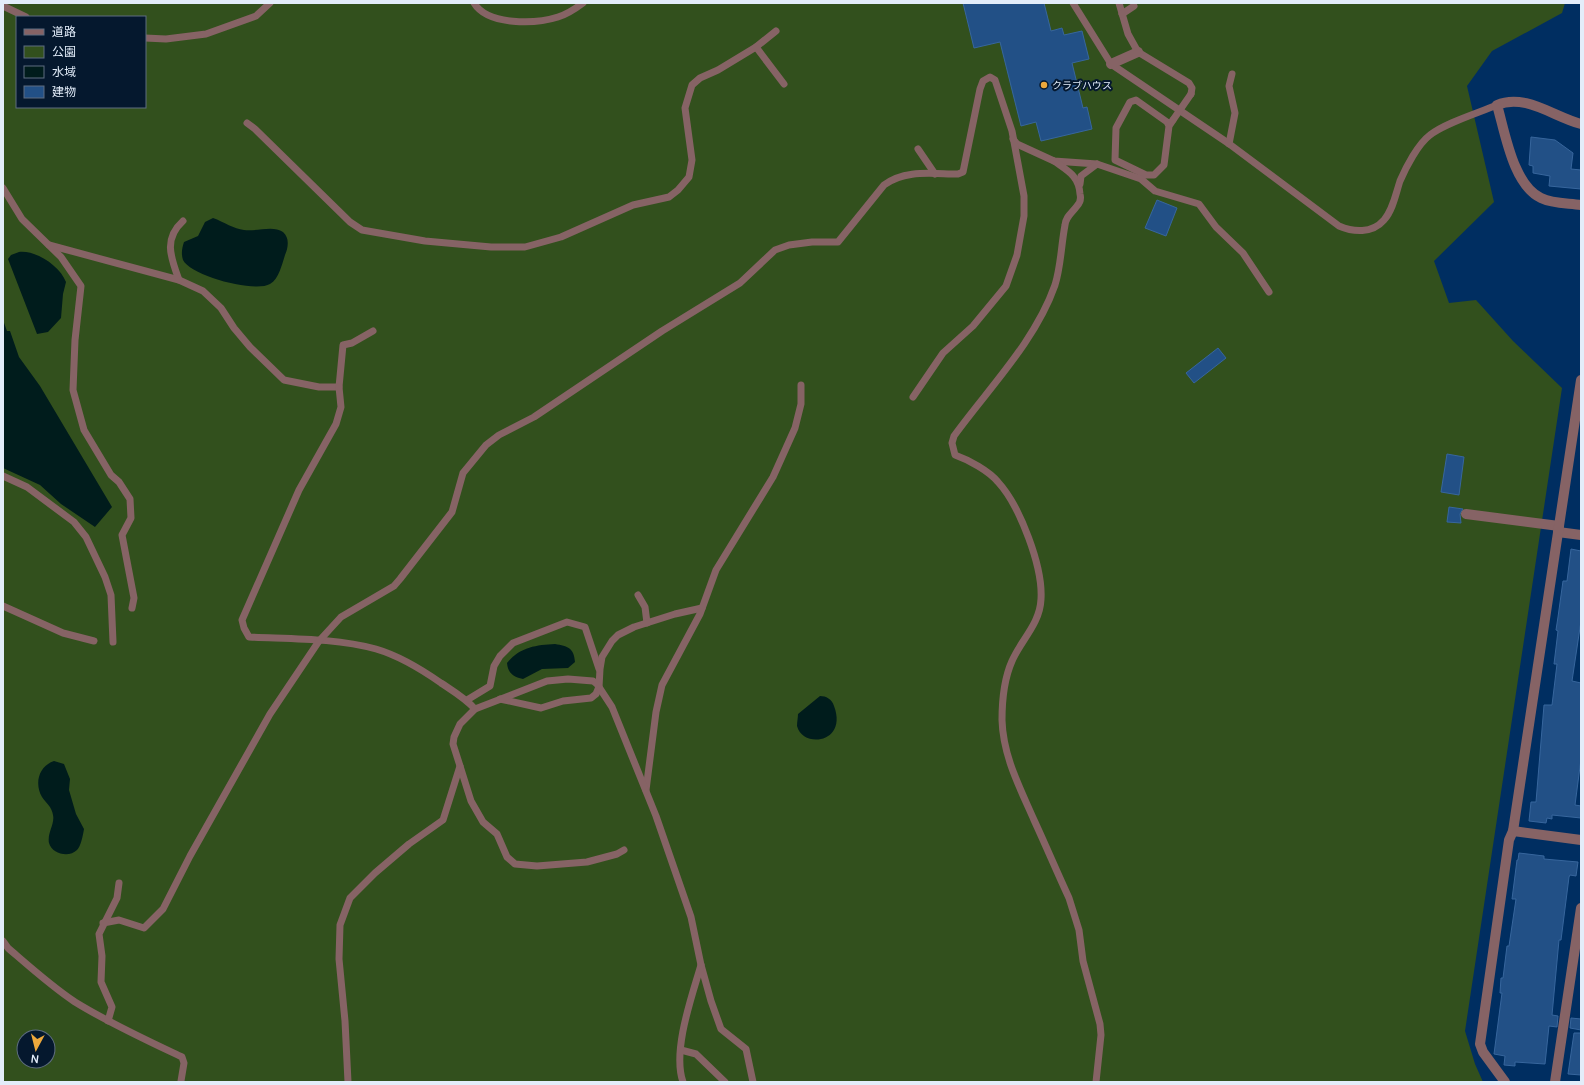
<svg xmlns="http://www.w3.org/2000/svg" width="1584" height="1085" font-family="Manrope,'Noto Sans JP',sans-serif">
	<rect width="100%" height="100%" fill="#002e61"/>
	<path fill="#32501d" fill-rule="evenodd" d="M3 3H1565L1562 13 1492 51 1467 86 1494 202 1434 261 1449 303 1476 300 1513 341 1562 388 1465 1031 1475 1064 1483 1082H3ZM17 17H145V107H17ZM24 1037H48V1061H24Z"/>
	<g fill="#001c1c">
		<path d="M213 218C224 222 234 229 244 230 255 232 273 225 283 232 290 238 288 248 285 255 282 264 279 279 270 284 255 293 191 276 183 260 181 254 182 248 184 242L198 236 205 222Z"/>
		<path d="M19 252C36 250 60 266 66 282L63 294 61 318 48 332 37 334 8 259 11 255Z"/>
		<path d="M3 320 7 331H10L19 357 40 386 112 507 95 527 61 504 40 485 3 468Z"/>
		<path d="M555 644C568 646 574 648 575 662L568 668 542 669 523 679C513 677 508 673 507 663 520 647 536 645 555 644Z"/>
		<path d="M820 696C826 696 832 699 834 706 848 743 803 749 797 726 797 722 798 717 798 714Z"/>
		<path d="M54 761 64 764 70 779 69 790 76 814 84 829C83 835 81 846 77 850 69 858 52 854 49 843 47 833 55 824 53 815 52 807 46 803 42 797 34 783 39 766 54 761Z"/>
	</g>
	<g fill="#225086" stroke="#37669d">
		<path d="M963 3H1044L1051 31 1062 28 1064 35 1082 31 1089 59 1072 63 1083 108 1087 107 1092 129 1041 141 1036 122 1021 126 1000 42 974 48Z"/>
		<path d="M1531 137 1555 140 1573 153 1571 169 1581 170V189L1549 186 1550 176 1533 173V166L1529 165Z"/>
		<path d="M1157 200 1177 208 1166 236 1145 228Z"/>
		<path d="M1218 348 1226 358 1194 383 1186 373Z"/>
		<path d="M1447 454 1464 457 1459 495 1441 492Z"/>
		<path d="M1449 507 1463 509 1460 514 1461 523 1447 522Z"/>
		<path d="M1571 549 1581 551V621L1572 681 1581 683V759L1575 805 1581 806V818L1552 815V819L1547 818 1546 823 1529 821 1531 802H1536L1544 705H1552L1557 664H1554L1558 631 1556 630 1558 617 1563 581H1567Z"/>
		<path d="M1519 853 1544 856V859L1578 862 1576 876 1570 875 1569 877 1561 940H1559L1552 1015 1558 1016 1557 1027 1549 1026 1545 1064 1515 1062V1066L1504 1065 1505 1056 1494 1054 1502 993H1500L1501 978H1503L1507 946H1509L1516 899H1512L1517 860H1518Z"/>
		<path d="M1571 1018 1581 1019V1030L1570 1028Z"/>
		<path d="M1574 1033H1581V1075L1568 1074Z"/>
	</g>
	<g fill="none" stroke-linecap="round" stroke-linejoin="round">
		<g stroke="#866365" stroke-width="7">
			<path d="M474 3C488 26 536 24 558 17 568 14 575 9 583 3"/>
			<path d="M1073 3 1111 64 1228 143 1339 226C1353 232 1372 234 1384 220 1393 210 1396 193 1400 181 1406 167 1418 144 1430 135 1445 123 1478 113 1497 105"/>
			<path d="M1119 3 1128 34 1138 52 1189 83 1192 88 1191 94"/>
			<path d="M3 6 26 17"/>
			<path d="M1122 14 1134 6"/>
			<path d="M145 38 166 39 206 34 256 16 270 3"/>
			<path d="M756 47 784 84"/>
			<path d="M247 123 255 129 350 222 362 230 425 241 491 247H525L561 237 633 205 669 197 678 190 689 177 692 160 685 108 692 85 700 78 718 70 756 47 776 31"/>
			<path d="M1169 126 1167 122 1136 100 1130 102 1116 128 1115 160 1146 175H1154L1164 165 1169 126 1173 120"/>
			<path d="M1013 139 1017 144 1054 161 1097 164 1141 179 1155 191 1199 204 1216 227 1243 253 1269 292"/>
			<path d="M1229 144 1235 113 1229 86 1232 74"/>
			<path d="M918 149 935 174"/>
			<path d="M1054 161C1068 171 1079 176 1080 194 1081 198 1080 203 1077 206 1072 213 1066 216 1065 225 1061 246 1061 266 1055 285 1035 342 988 389 954 436L952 443 955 455C969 460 989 471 998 482 1020 506 1043 567 1041 599 1040 624 1021 640 1012 661 1004 679 1002 701 1002 720 1003 756 1020 788 1034 820 1046 846 1057 872 1069 898L1079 930 1083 961 1100 1024 1101 1035 1096 1082"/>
			<path d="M1080 184 1081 176 1097 164"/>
			<path d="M3 188 22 219 61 257 81 286 75 340 73 390 84 430 111 475 119 482 130 499 131 518 122 535 134 598 132 608"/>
			<path d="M49 245 179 280 203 291 221 308 234 328 250 347 284 380 319 387H339L343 345 352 343 373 331"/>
			<path d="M179 280C171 258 163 239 183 221"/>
			<path d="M339 387 341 407 336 424 299 490 242 620 244 628 249 637C291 639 336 638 376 649 400 656 421 669 441 683 453 691 465 698 475 709"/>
			<path d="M3 476 27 487 74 522 86 537 105 577 111 595 113 642"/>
			<path d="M638 595 645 607 647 623"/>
			<path d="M3 606 63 633 94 641"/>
			<path d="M500 699 541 708 563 701 591 698 596 694 599 687 600 669 602 657 612 641 618 635 634 627 675 614 702 608"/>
			<path d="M467 700 490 686 494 666 500 656 513 643 567 622 585 627 599 669"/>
			<path d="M460 766 471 801 483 822 497 834 507 857 515 864 537 866 587 862 617 854 624 850"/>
			<path d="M646 790 656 712 662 685 700 614 716 570 773 477 795 428 801 404V385"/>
			<path d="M103 923 119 920 144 928 163 909 190 856 270 714 319 641 341 617 394 586 400 579 452 512 463 473 486 445 499 435 534 417 662 331 740 283 775 250 789 245 812 242H838L884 185C905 169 933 174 958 174L963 172 980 89 983 81 990 77 995 80 1012 131 1024 196V216L1017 255 1006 286 973 326 943 353 913 397"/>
			<path d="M3 941 8 948C30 967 51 986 75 1002 109 1023 146 1040 182 1057L184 1063 181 1081"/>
			<path d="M108 1021 112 1007 101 982 102 956 99 934 117 898 119 883"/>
			<path d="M681 1050 696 1054 725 1082"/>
			<path d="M348 1082 345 1021 339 959 340 925 350 898 375 873 409 844 443 820 460 766 453 744 454 737 460 724 475 709 547 681 568 679 593 681 597 684 612 707 656 816 691 917 701 965 711 1001 721 1029 746 1049 753 1082"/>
			<path d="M683 1082C672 1051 692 996 701 965"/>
		</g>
		<g stroke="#866365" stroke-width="10">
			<path d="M1111 64 1138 52"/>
			<path d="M1581 124C1554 117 1525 93 1497 105 1505 132 1513 185 1541 198 1553 204 1568 203 1581 205"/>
			<path d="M1466 514 1559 526"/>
			<path d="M1558 532 1581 535"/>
			<path d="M1513 831 1581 840"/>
			<path d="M1505 1082 1483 1052 1480 1044 1509 840 1513 831 1581 380"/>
			<path d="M1555 1082 1581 908"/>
		</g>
		<path stroke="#866365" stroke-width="7" d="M1173 120 1191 94"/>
	</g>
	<circle fill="#eda83c" stroke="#05182e" stroke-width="1.5" cx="1044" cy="85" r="4"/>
	<g text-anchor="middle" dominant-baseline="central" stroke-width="4" stroke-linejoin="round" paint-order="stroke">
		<g font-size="10" fill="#e3edfa" stroke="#05182e" text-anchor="start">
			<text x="1052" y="85">クラブハウス</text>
		</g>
	</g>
	<rect width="1584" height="1085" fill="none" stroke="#e3edfa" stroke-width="8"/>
	<rect x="16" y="16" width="130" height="92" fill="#05182e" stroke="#5e6d80"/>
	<rect x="24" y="29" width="20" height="6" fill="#866365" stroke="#5e6d80"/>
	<text x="52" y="36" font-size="12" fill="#e3edfa">道路</text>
	<rect x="24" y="46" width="20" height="12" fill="#32501d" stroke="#5e6d80"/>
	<text x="52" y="56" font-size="12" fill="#e3edfa">公園</text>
	<rect x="24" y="66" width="20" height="12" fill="#001c1c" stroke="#5e6d80"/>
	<text x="52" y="76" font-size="12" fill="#e3edfa">水域</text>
	<rect x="24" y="86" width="20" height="12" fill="#225086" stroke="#5e6d80"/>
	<text x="52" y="96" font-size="12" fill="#e3edfa">建物</text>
	<g transform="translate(36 1049) rotate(187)"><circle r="19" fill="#05182e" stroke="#5e6d80"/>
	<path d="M0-3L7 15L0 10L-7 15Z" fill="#eda83c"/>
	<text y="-6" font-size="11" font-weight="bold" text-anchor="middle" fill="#e3edfa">N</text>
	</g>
</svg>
